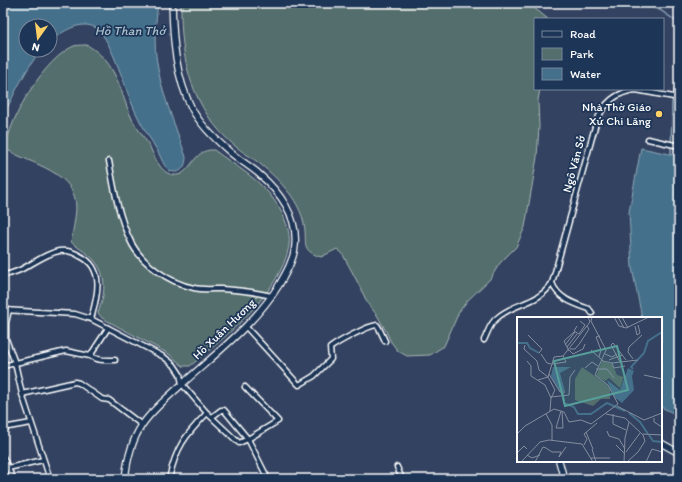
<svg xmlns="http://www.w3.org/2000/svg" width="682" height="482" font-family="Itim,sans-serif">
	<rect width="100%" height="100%" fill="#334260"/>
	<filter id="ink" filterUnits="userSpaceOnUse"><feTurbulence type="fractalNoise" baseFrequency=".025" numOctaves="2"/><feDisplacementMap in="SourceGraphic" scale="8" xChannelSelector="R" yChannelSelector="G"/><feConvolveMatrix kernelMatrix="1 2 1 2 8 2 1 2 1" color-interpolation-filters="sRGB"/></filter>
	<g filter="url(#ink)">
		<g fill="#536e6c" stroke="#a9b6b6">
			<path d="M181 3H528L548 19H535V89H540L538 100 539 127 537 157 525 227 516 247 500 263 490 279 467 301 459 312 444 346 430 355 407 356 398 351 391 342 386 331 377 315 368 304 358 283 342 253 337 249 321 257C299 250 308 242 304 224 302 213 296 202 290 194 280 181 267 169 255 160 248 155 241 151 235 146 191 109 180 58 181 3Z"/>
			<path d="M87 45C97 51 105 58 111 68 121 84 124 102 132 119 136 127 142 134 147 142 154 153 158 172 173 175 191 178 192 148 214 150 235 166 262 180 276 203 284 215 291 231 289 246 281 292 225 338 190 366H183L169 354 102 318 98 313C105 294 108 276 94 260 89 254 78 248 71 242 73 231 75 220 76 209 77 171 31 165 6 149 8 119 45 58 74 46 78 45 83 45 87 45Z"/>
		</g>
		<g fill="#45708b" stroke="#8fa9b9">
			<path d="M3 3H158C156 20 154 38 156 56 160 91 175 124 186 157 186 164 183 172 175 172 165 172 162 159 158 152 151 139 142 127 136 113 126 93 112 39 96 28 81 19 61 32 50 42V26H26V50H41C25 70 14 94 3 117Z"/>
			<path d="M641 148 679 156V416L661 407V318H642L632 268 629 212Z"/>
		</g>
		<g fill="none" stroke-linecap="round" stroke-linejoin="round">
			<g stroke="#8fa9b9" stroke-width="1.5">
				<path d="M642 3 660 10 679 23"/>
				<path d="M671 155 672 103 679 65"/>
			</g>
			<defs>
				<g id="street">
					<path d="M648 139 679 146"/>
					<path d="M109 161C114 188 118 215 130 240 140 263 170 283 194 288 202 290 212 289 221 289 239 290 255 292 272 296"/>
					<path d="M3 275C24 273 39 255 59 251 67 250 74 252 80 256 106 268 97 298 91 319"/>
					<path d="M552 283C558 299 575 304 589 309L592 313"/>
					<path d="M3 310 75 314 91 319 164 357 174 365 180 374 182 384 207 413 239 443 248 439 268 479"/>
					<path d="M9 310 6 323V339L15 363 22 394 50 479"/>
					<path d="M246 327 299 385 314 376 331 359 330 348C338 342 367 326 377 325L379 328 385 341"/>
					<path d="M484 340C488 332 490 323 497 318 514 302 538 305 552 283L596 123C603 104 615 92 636 90L679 98"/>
					<path d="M90 356 108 328"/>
					<path d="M3 366 66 351 90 356C97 361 107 360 115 360"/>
					<path d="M22 394 75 382 79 383 102 399 109 400 142 425"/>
					<path d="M212 417 221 410H224L248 439 278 421 245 387"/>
					<path d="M3 428 31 423"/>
					<path d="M3 457 13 479"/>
					<path d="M397 467 402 479"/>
					<path d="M8 468 43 460"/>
					<path d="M89 479H91"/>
					<path d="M169 479C176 447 185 436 207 413"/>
				</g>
				<g id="secondary">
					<path d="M661 443 679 453"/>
					<path d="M559 461 564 479"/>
					<path d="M125 479C127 461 132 440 142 425 152 410 167 398 180 386 215 354 254 325 279 285 286 273 294 259 295 246 298 217 280 192 259 174 250 166 239 160 230 152 216 140 201 126 192 109 175 76 173 39 172 3"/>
				</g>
			</defs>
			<use href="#street" stroke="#fff" stroke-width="7"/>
			<use href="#secondary" stroke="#fff" stroke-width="8"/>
			<use href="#street" stroke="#1d3557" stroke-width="4"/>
			<use href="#secondary" stroke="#1d3557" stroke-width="5.5"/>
		</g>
	</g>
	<circle fill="#ffd166" stroke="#1d3557" stroke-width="1.5" cx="659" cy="114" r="4"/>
	<g text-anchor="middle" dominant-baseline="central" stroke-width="3.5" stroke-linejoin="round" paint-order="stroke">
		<g font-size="12" fill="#fff" stroke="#1d3557" text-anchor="end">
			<text x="651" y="107">Nhà Thờ Giáo<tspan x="651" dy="14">Xứ Chi Lăng</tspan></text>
		</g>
		<g font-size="12" fill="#fff" stroke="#1d3557">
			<text transform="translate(574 164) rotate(-75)">Ngô Văn Sở</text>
			<text transform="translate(224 329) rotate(-44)">Hồ Xuân Hương</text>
		</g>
		<g font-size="13" font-style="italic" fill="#abbfcb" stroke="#1d3557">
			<text x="130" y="30">Hồ Than Thở</text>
		</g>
	</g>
	<g transform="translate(517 317)">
		<rect width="145" height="145" fill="#334260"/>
		<path d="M85 44 95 47 100 58 107 60 103 71 92 61 88 64 79 59ZM65 50 89 67 93 72V82H84L76 89 58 83V62Z" fill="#536e6c"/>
		<path d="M36 50H54L43 56 48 74 43 75 34 59ZM111 51 117 54 115 59 117 73 105 86 97 80 90 63 103 73Z" fill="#45708b"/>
		<path fill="none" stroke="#45708b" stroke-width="2" d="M0 26H10L13 31 22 36M116 52 114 50 127 36 131 24 145 15M46 75 47 86 57 90 61 97H74L90 86 108 94M112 96 123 105 131 117M132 118 136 124 145 125"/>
		<path fill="none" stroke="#858ea0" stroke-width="1" d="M97 0 102 9 109 11 132 0M101 0 107 11M105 0 111 11M60 9 57 14 62 17 68 8 63 4M118 9 120 18 123 16 121 8M11 18 25 32 22 36M8 28 7 32 20 44 22 53 31 60 21 63M48 28 58 15M50 30 60 17M53 32H58L63 26 72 12 70 9M52 33 56 37 66 32 68 27M74 33 86 44 95 46 121 43M52 34 47 24 57 15M24 37 30 46 34 47M88 37 95 40 100 37M82 40 84 33 79 20 83 19M116 42 111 35 112 30 125 18M92 43 105 38M10 44 14 49V59L28 68 34 81M103 45 94 28 96 26 109 43M95 46 97 51 108 49M35 47 37 40 46 39M68 51 75 45 81 49M79 52H90L97 61M32 57 43 75H48M127 58 145 62M34 80 52 78 53 60 58 53M34 81 38 73 31 60 35 47 49 45 46 39 73 5 71 0M100 89 127 103 145 96M33 94 34 81M44 94 39 111H46L45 94M29 97 35 108V123M89 97 108 101 126 118 128 124 121 135 110 145M96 97V107L109 113M137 101V105L145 110M90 114 92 119 102 122 108 132M69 115 76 132M0 117 8 109 37 92 47 95 52 105 64 103 74 107 101 87 91 68 78 58 89 33 74 4 75 0M126 117 145 118M67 128 70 122 67 117 80 106M99 128 108 137M29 131 35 135H44L42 140M75 132 79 145M109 135 123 116M0 136 7 129 10 132M10 138 15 141 23 138M42 140 49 130M74 141H93M4 145 23 125 32 123 65 127 76 145M18 145 26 130 29 131M107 145 108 121 112 105M129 145 135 132 145 135"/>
		<path fill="#579f9a" fill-opacity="0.15" stroke="#579f9a" stroke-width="2" d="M100 29 111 73 48 89 37 44Z"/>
		<rect width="145" height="145" fill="none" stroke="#fff" stroke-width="2"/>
	</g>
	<rect width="682" height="482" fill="none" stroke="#1d3557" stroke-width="16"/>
	<rect x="8" y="8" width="666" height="466" fill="none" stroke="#fff" stroke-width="1.5" filter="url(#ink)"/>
	<rect x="534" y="18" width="130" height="72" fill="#1d3557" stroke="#77869a"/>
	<rect x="542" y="31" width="20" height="6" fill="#1d3557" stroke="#77869a"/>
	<text x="570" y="38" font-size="12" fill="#ffffff">Road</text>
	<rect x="542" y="48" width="20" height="12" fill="#536e6c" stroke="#77869a"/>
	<text x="570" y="58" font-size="12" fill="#ffffff">Park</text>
	<rect x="542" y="68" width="20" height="12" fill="#45708b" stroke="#77869a"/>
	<text x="570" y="78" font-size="12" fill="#ffffff">Water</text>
	<g transform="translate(38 38) rotate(194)"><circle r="19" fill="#1d3557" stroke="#77869a"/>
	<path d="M0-3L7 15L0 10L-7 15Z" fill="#ffd166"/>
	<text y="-6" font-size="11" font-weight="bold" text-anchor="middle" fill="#ffffff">N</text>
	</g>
</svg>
